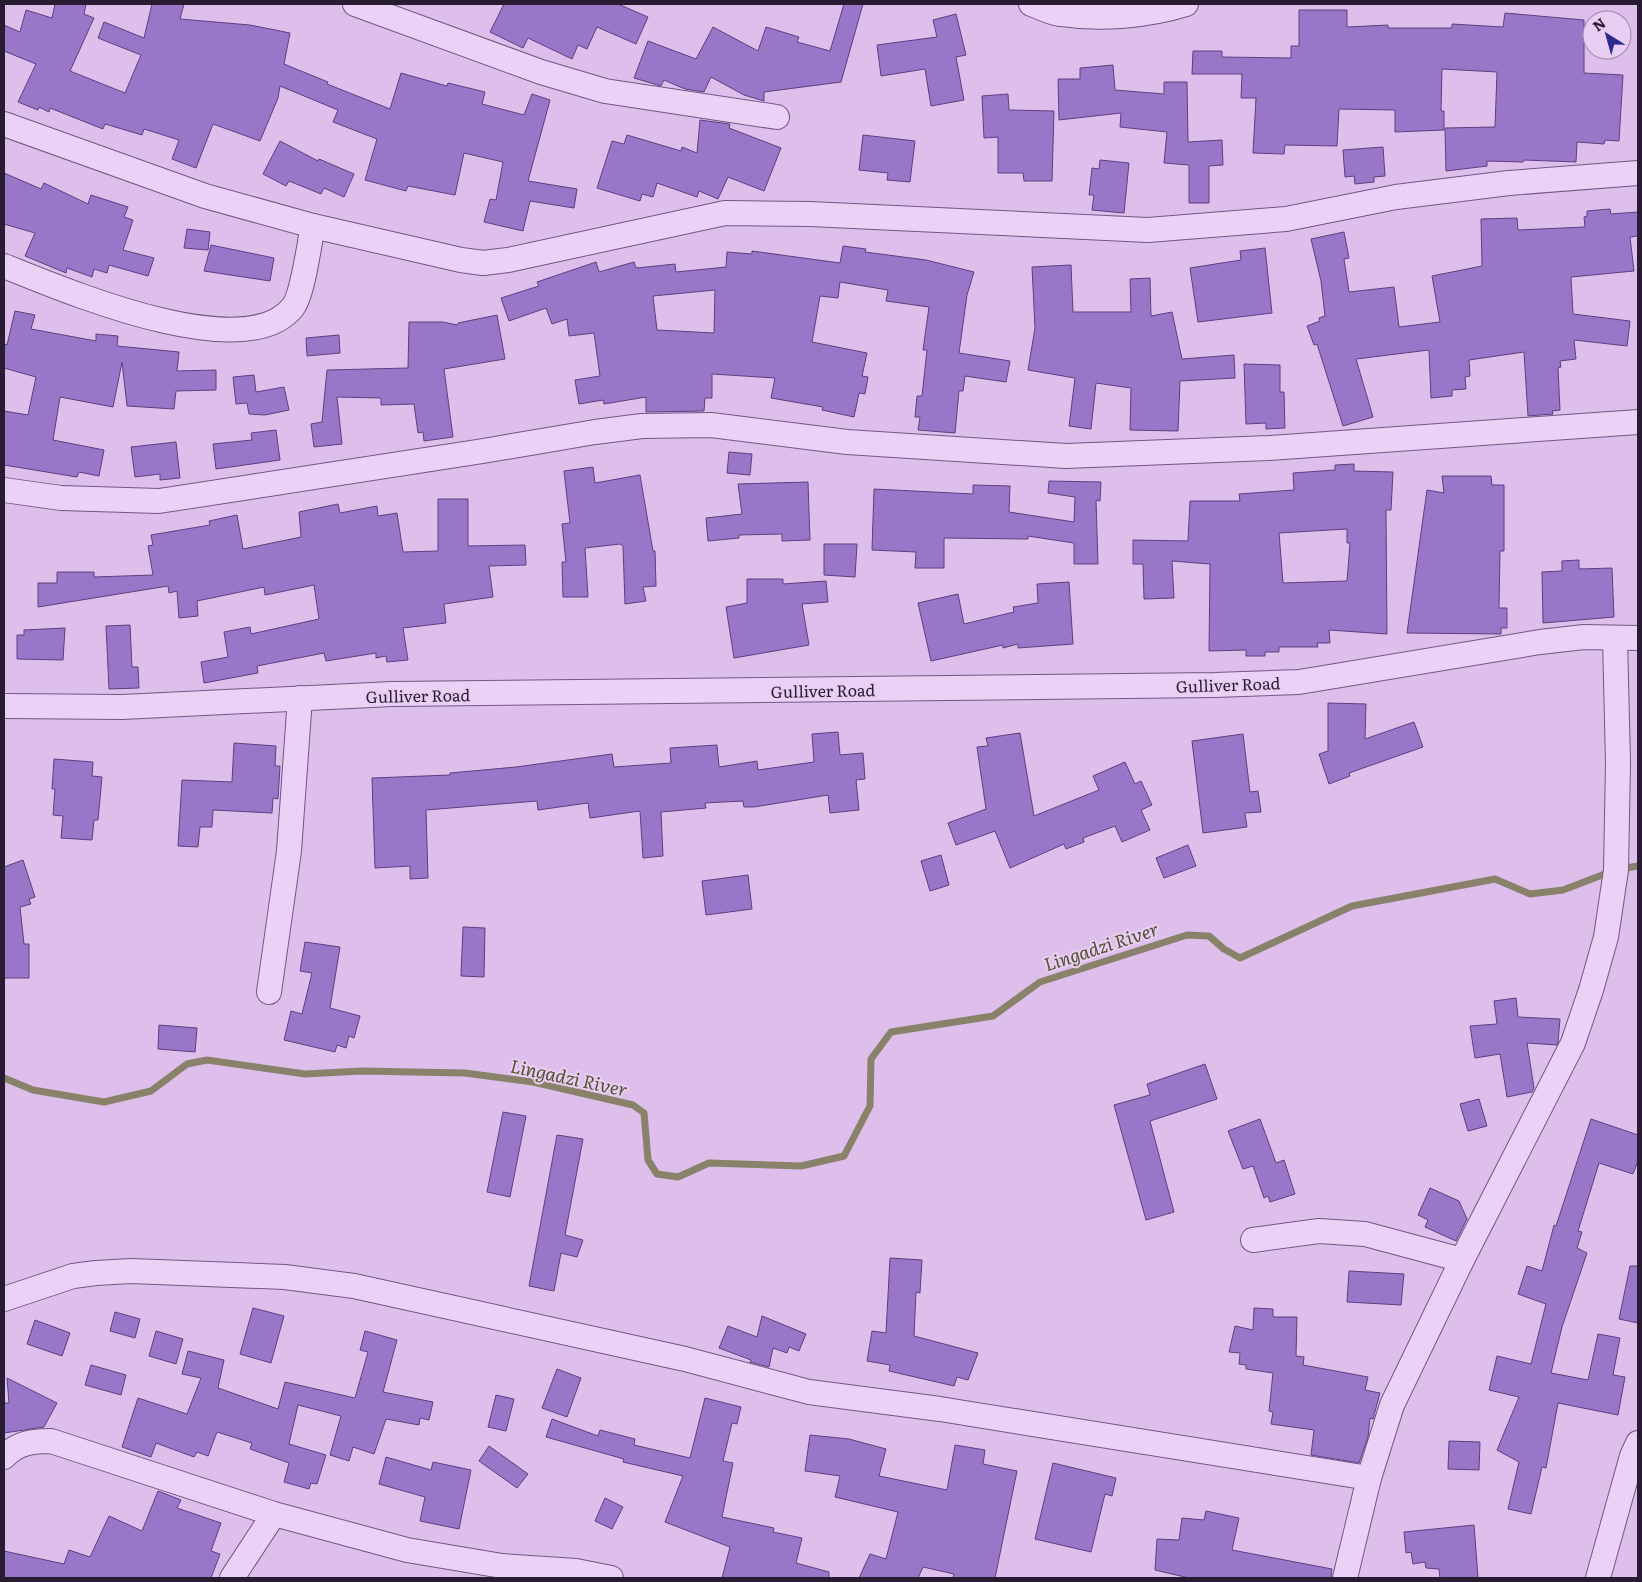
<svg xmlns="http://www.w3.org/2000/svg" width="1642" height="1582" font-family="Literata,serif">
	<rect width="100%" height="100%" fill="#debfeb"/>
	<g fill="none" stroke-linecap="round" stroke-linejoin="round">
		<g stroke="#89826a" stroke-width="7">
			<path d="M1620 869 1638 866"/>
			<path d="M4 1078 33 1090 104 1102 151 1091 187 1064 207 1060 305 1074 362 1071 465 1073 533 1082 633 1105 644 1113 648 1160 657 1174 678 1177 709 1163 801 1166 844 1156 870 1106 871 1059 891 1032 993 1016 1040 982 1187 935 1209 936 1224 949 1240 958 1352 906 1495 879 1530 894 1563 890 1610 872"/>
		</g>
	</g>
	<g fill="#9976c7" stroke="#5a4080" fill-rule="evenodd">
		<path d="M55 4H86L84 14 94 18 70 71 125 93 141 55 98 38 104 22 144 38 152 4H184L180 19 250 25 290 33 284 64 328 82 327 84 390 109 401 73 447 86 448 83 485 92 482 104 524 115 532 94 550 100 528 181 577 189 574 208 530 201 523 231 484 222 490 199 496 200 503 162 464 153 455 195 408 186 406 191 365 180 377 139 333 122 338 110 280 86 278 98 260 141 213 124 196 168 172 159 179 140 144 129 142 135 105 124 103 129 50 108 49 112 39 107 38 110 18 102 36 64 4 51V25L20 32 26 10 52 18Z"/>
		<path d="M504 4H618L648 17 636 44 597 27 587 49 578 45 572 59 528 38 523 48 490 32Z"/>
		<path d="M844 4H863L841 82 764 92V101L744 95 711 77 704 92 685 89 664 80 661 86 634 78 648 41 696 59 713 27 758 51 766 27 799 37 797 42 830 51Z"/>
		<path d="M1299 10H1347V27L1388 25V28H1452V24L1503 27 1505 13 1584 20V73L1623 75 1619 141 1605 140 1604 144 1577 142 1576 162 1524 160 1523 162 1487 161V166L1446 171 1445 128 1495 127 1497 72 1442 69 1441 111H1444V130L1395 132V110L1339 109 1337 146 1285 145 1284 154 1253 153 1256 98H1241L1242 74H1192L1193 51H1222V57L1291 58V46H1299Z"/>
		<path d="M956 14 966 55 956 57 964 100 931 106 925 69 881 76 877 45 937 37 933 20Z"/>
		<path d="M1113 65 1115 90 1164 94V82H1187L1188 142 1222 140 1223 165 1209 166V203H1189V165L1164 163 1167 132 1120 127 1121 113 1059 120 1058 79H1080V68Z"/>
		<path d="M1008 94 1009 110 1054 111 1052 181H1024L1023 173H998V137L984 138 982 96Z"/>
		<path d="M700 120 730 124 729 128 781 148 764 191 728 177 718 199 699 191 697 197 657 183 653 197 642 194 640 201 597 188 612 141 624 144 627 135 681 151 682 147 697 153Z"/>
		<path d="M863 135 915 141 910 182 887 180 888 173 859 170Z"/>
		<path d="M280 141 318 161 319 159 354 174 344 197 324 188 321 194 289 181 286 186 263 174Z"/>
		<path d="M1383 147 1385 176 1374 177V182L1355 184 1354 176 1345 177 1343 150Z"/>
		<path d="M1100 160 1129 163 1124 213 1092 210 1094 195H1089L1092 168 1099 169Z"/>
		<path d="M4 173 41 189 44 183 88 204 91 195 128 207 124 217 133 220 123 250 154 258 148 276 109 265 107 273 94 269 92 277 67 268 66 273 25 256 35 233 4 224Z"/>
		<path d="M1610 209 1611 214 1638 212V236L1630 237 1634 271 1571 277 1573 314 1630 321 1627 346 1574 340 1576 359 1560 361 1561 367 1558 368 1560 410 1552 411 1553 414 1528 416 1524 352 1469 360 1470 376 1465 377 1466 389 1452 390V396L1431 398 1429 350 1356 359 1373 417 1343 426 1317 344 1314 345 1307 326 1320 321 1319 318 1325 316 1321 281 1311 239 1344 232 1349 258 1344 259 1349 292 1394 287 1399 327 1440 322 1432 276 1482 266 1481 219 1517 218 1518 230 1585 227 1584 217 1587 216V211Z"/>
		<path d="M187 229 210 232 208 250 184 248Z"/>
		<path d="M211 245 274 258 270 281 204 271Z"/>
		<path d="M843 246 866 249 865 252 926 260 974 272 967 295 959 353 1010 361 1006 382 965 376 963 391H959L955 433 918 430 920 417H915L917 396H922L927 350H923L929 307 886 301 888 290 840 282 838 298 820 296 812 342 867 353 862 376 868 377 865 394 859 393 854 417 822 410 823 407 771 398 775 378 712 374V398H705L704 411 646 412V397L604 404 603 400 579 404 575 380 600 376 594 333 569 336 567 319 552 324 546 308 509 321 501 298 539 286 537 282 596 262 599 272 634 262 636 268 675 264 676 272 726 267 727 252 752 254V251L840 263ZM715 290 714 333 657 330 653 296Z"/>
		<path d="M1265 248 1272 313 1198 322 1190 268 1241 260 1240 251Z"/>
		<path d="M1071 265 1073 312H1131L1130 279 1150 278 1151 316 1172 312 1182 359 1234 355 1235 378 1180 381 1178 431 1130 430 1131 388 1096 383 1091 429 1069 426 1075 378 1028 370 1035 328 1032 267Z"/>
		<path d="M15 311 35 315 31 329 96 341V334L118 336 117 346 179 352 177 371 216 370V390L176 391 174 409 127 406 122 362 113 407 60 397 53 440 104 450 99 476 79 472 77 477 4 465V411L28 415 36 377 4 368V344L7 345Z"/>
		<path d="M497 315 505 359 444 369 453 437 424 441 423 432 418 433 414 404 381 405V398L337 397 342 444 314 447 311 424 322 422 327 370 408 368 409 322H443L457 325 458 323Z"/>
		<path d="M339 335 340 353 307 356 306 338Z"/>
		<path d="M1244 364 1280 365V392H1284L1285 428 1266 429V423L1246 424Z"/>
		<path d="M254 375 256 392 284 387 289 410 265 415 249 414 247 403 236 404 233 377Z"/>
		<path d="M276 430 280 460 216 469 213 444 252 440 251 433Z"/>
		<path d="M176 442 180 478 160 480V474L135 477 131 447Z"/>
		<path d="M729 452 752 454 750 475 727 473Z"/>
		<path d="M1354 464V471L1393 472 1391 510H1386L1387 634 1329 630 1330 643H1317L1318 647H1279V652H1265V656H1246V650L1209 651 1210 564 1172 561 1174 598 1144 599 1143 564H1133V540L1188 541 1190 501H1240L1239 494 1294 490 1293 473 1335 470V465ZM1347 529V543H1350L1347 581 1283 583 1279 533Z"/>
		<path d="M593 467 595 483 640 475 653 551H655L656 586 643 587 646 601 625 604 623 546 620 544 585 548 588 597H563L562 562H566L562 524 570 523 564 471Z"/>
		<path d="M1442 476H1491L1492 485H1504V551H1500L1499 608H1507V628H1501V634L1407 633 1427 490 1444 493Z"/>
		<path d="M1049 481 1101 482 1100 501 1096 500 1098 564H1074V543L1028 536V539L944 538V568H915L916 552 872 550 874 489 973 494V485L1010 486 1009 512 1074 522 1075 497 1048 493Z"/>
		<path d="M808 482 810 540 782 541V534L739 535V538L708 541 706 518 742 514 738 484Z"/>
		<path d="M438 499H468V546L525 545 526 565 489 566 493 597 444 604 446 623 403 628 408 660 387 662 386 656 376 658V653L326 661 324 653 257 666 258 673 204 683 201 662 228 657 224 632 250 627 251 634 319 619 314 585 265 595 264 587 197 601 198 616 179 618 177 591 169 593 168 586 38 607V583H57V572H94V577L153 575 148 546 153 545 151 535 210 525 209 521 237 515 243 549 301 537 299 512 338 504 340 513 377 506 378 516 397 513 403 552 438 551Z"/>
		<path d="M824 544H857L855 577 824 575Z"/>
		<path d="M1579 560V569L1612 568 1614 617 1543 623 1542 572 1562 571V561Z"/>
		<path d="M747 579H783V584L826 581 828 602 802 604 809 645 734 658 726 607 747 603Z"/>
		<path d="M1069 582 1073 644 1018 648V644L1003 648V645L931 661 918 603 958 594 964 624 1014 612 1013 607 1038 603 1037 584Z"/>
		<path d="M130 625 132 667H138L139 688 109 689 106 626Z"/>
		<path d="M65 628 63 660 17 659V635H24V630Z"/>
		<path d="M1328 703 1366 704 1365 739 1414 722 1423 747 1349 773 1350 776 1329 784 1319 754 1328 751Z"/>
		<path d="M838 732 840 755 863 753 865 779 856 780 859 810 830 813 828 795 754 807H744L743 801 705 803 706 808 661 812 663 856 643 858 640 811 590 818 588 803 538 810 537 801 426 810 428 878 410 879V866L375 868 372 778 450 775V773L516 767 612 754 614 767 671 763 670 748 717 745 719 767 757 761 758 770 814 762 812 734Z"/>
		<path d="M1020 733 1034 816 1099 790 1093 776 1125 762 1135 784 1141 781 1152 805 1141 810 1150 830 1122 842 1115 826 1083 838 1084 842 1066 849 1064 844 1010 868 995 831 956 845 948 823 986 809 977 747 988 746 986 738Z"/>
		<path d="M1243 734 1250 792 1258 791 1261 812 1245 813 1247 827 1203 833 1192 741Z"/>
		<path d="M234 743 276 746 275 766H280L278 799 273 798 272 813 213 810 212 827H200L198 847 178 846 182 780 232 782Z"/>
		<path d="M54 759 93 762 92 776 102 777 98 820H94L92 840 61 838 63 816 53 815 55 789H52Z"/>
		<path d="M1188 845 1196 866 1164 878 1156 858Z"/>
		<path d="M941 855 949 885 930 891 921 861Z"/>
		<path d="M23 860 35 897 29 899 31 904 20 907 24 944H29V978H4V867Z"/>
		<path d="M748 875 752 909 706 915 702 881Z"/>
		<path d="M463 927 485 928 484 977 461 976Z"/>
		<path d="M305 942 340 947 330 1008 360 1016 354 1038 349 1036 346 1048 337 1045 335 1052 284 1040 291 1011 302 1014 312 973 300 971Z"/>
		<path d="M1516 998 1518 1017 1560 1019 1558 1042 1557 1045 1527 1043 1534 1088 1532 1092 1507 1097 1500 1054 1475 1058 1470 1026 1497 1024 1494 1001Z"/>
		<path d="M159 1025 197 1028 195 1052 158 1049Z"/>
		<path d="M1205 1064 1217 1099 1150 1121 1174 1212 1146 1220 1114 1105 1150 1095 1147 1084Z"/>
		<path d="M1479 1099 1487 1126 1468 1131 1460 1104Z"/>
		<path d="M503 1112 526 1116 510 1197 487 1192Z"/>
		<path d="M1260 1119 1276 1163 1284 1160 1295 1194 1270 1202 1268 1196 1264 1198 1253 1166 1243 1169 1228 1131Z"/>
		<path d="M1591 1119 1638 1135V1161L1633 1174 1599 1163 1578 1231 1582 1232 1577 1248 1587 1253 1562 1327 1551 1373 1588 1380 1598 1334 1620 1338 1613 1375 1625 1377 1618 1415 1558 1403 1546 1468 1542 1467 1531 1514 1508 1509 1519 1462 1497 1450 1519 1397 1489 1390 1497 1356 1531 1364 1546 1304 1518 1294 1527 1266 1542 1271 1554 1225 1556 1226Z"/>
		<path d="M557 1135 583 1139 565 1235 583 1240 577 1257 561 1253 554 1291 529 1286Z"/>
		<path d="M1430 1188 1459 1201 1467 1219 1456 1241 1425 1227 1428 1220 1418 1215Z"/>
		<path d="M890 1258 922 1260 920 1293 916 1292 914 1336 978 1353 968 1380 957 1377 954 1386 889 1371 890 1365 867 1361 872 1331 886 1333Z"/>
		<path d="M1630 1266H1638V1323L1619 1319Z"/>
		<path d="M1349 1271 1404 1274 1401 1305 1347 1302Z"/>
		<path d="M253 1308 284 1316 271 1363 240 1354Z"/>
		<path d="M1254 1308 1273 1309V1317H1297L1296 1356 1304 1357 1303 1365 1368 1377 1365 1390 1380 1393 1373 1419 1370 1418 1368 1437 1359 1463 1311 1455 1314 1430 1271 1424 1273 1412 1269 1411 1273 1373 1246 1369V1365L1239 1364 1240 1353 1229 1352 1235 1326 1253 1330Z"/>
		<path d="M115 1312 140 1319 135 1338 110 1331Z"/>
		<path d="M762 1316 806 1334 799 1351 789 1347 787 1353 773 1348 769 1367 750 1362 751 1360 719 1348 728 1326 757 1337Z"/>
		<path d="M35 1320 70 1333 62 1356 27 1344Z"/>
		<path d="M156 1331 183 1339 176 1364 149 1356Z"/>
		<path d="M365 1331 397 1340 383 1392 433 1402 429 1420 420 1418 419 1425 386 1419 374 1454 353 1447 349 1461 330 1455 341 1416 298 1405 289 1444 326 1455 317 1484 311 1483 309 1489 284 1482 289 1463 250 1449 252 1443 217 1432 208 1456 197 1452 194 1457 156 1443 151 1457 122 1447 138 1398 187 1414 201 1378 182 1374 188 1351 224 1360 218 1388 278 1409 285 1382 355 1398 368 1352 360 1350Z"/>
		<path d="M91 1365 126 1375 121 1395 85 1385Z"/>
		<path d="M557 1369 581 1378 567 1417 542 1408Z"/>
		<path d="M7 1378 57 1403 44 1427 4 1433V1403H9Z"/>
		<path d="M496 1395 514 1399 506 1431 488 1427Z"/>
		<path d="M705 1398 741 1407 737 1424 732 1423 723 1461 733 1463 722 1517 774 1528 773 1532 802 1538 796 1563 829 1572V1578H722L730 1547 665 1522 683 1476 623 1462 624 1459 546 1437 552 1419 598 1436 600 1430 635 1439 634 1445 690 1458Z"/>
		<path d="M810 1435 849 1439 886 1449 879 1476 947 1490 955 1445 985 1450 983 1464 1017 1471 995 1578H953L954 1574 923 1567 918 1578H859L870 1554 886 1559 898 1512 835 1497 840 1476 805 1471Z"/>
		<path d="M1449 1441 1480 1442 1479 1470 1448 1469Z"/>
		<path d="M489 1446 528 1474 517 1488 479 1461Z"/>
		<path d="M386 1457 431 1470 433 1462 471 1470 459 1529 420 1521 425 1497 379 1484Z"/>
		<path d="M1053 1463 1116 1478 1112 1496 1105 1494 1091 1552 1035 1539Z"/>
		<path d="M158 1491 181 1500 177 1508 221 1523 211 1551 220 1554 211 1578H4V1551L64 1564 69 1550 90 1557 109 1516 142 1531Z"/>
		<path d="M605 1498 623 1507 612 1529 595 1521Z"/>
		<path d="M1206 1511 1239 1518 1232 1550 1332 1569 1331 1578H1189L1155 1570 1157 1539 1179 1540 1182 1518 1204 1520Z"/>
		<path d="M1474 1525 1478 1578H1440L1439 1569 1426 1568 1425 1562 1413 1564 1411 1552 1406 1553 1404 1532Z"/>
	</g>
	<g fill="none" stroke-linecap="round" stroke-linejoin="round">
		<defs>
			<g id="minor">
				<path d="M355 4 541 72 605 91 777 117"/>
				<path d="M1031 4C1040 7 1051 13 1060 14 1101 20 1147 16 1186 4"/>
				<path d="M4 124 205 196 313 226 461 260 483 263 508 260 725 213 810 214 1148 230 1286 219 1396 197 1509 183 1638 173"/>
				<path d="M4 266C62 289 245 368 293 307 303 294 309 244 313 226"/>
				<path d="M4 490 61 498 159 501 483 451 595 432 642 426 711 425 847 442 1066 456 1269 448 1638 422"/>
				<path d="M4 706 122 707 392 694 1215 685 1299 682 1540 642 1584 637 1638 638"/>
				<path d="M269 992 289 851 300 698"/>
				<path d="M1253 1240 1319 1231 1365 1234 1462 1260"/>
				<path d="M4 1299 73 1276 96 1273 131 1271 285 1277 354 1286 685 1359 809 1392 940 1409 1369 1478"/>
				<path d="M4 1457C17 1443 32 1441 51 1441L274 1514 407 1550 502 1566 576 1571 611 1578"/>
				<path d="M232 1578 274 1514"/>
				<path d="M1345 1578 1369 1478 1392 1405 1462 1260 1573 1043 1591 990 1606 937 1616 870 1618 763 1615 638"/>
				<path d="M1598 1578 1632 1456 1638 1443"/>
			</g>
		</defs>
		<use href="#minor" stroke="#6f5882" stroke-width="26"/>
		<use href="#minor" stroke="#ebd1f6" stroke-width="24"/>
	</g>
	<g text-anchor="middle" dominant-baseline="central" stroke-width="4" stroke-linejoin="round" paint-order="stroke">
		<g font-size="16" fill="#271c32" stroke="#e8cef3">
			<text transform="translate(1228 684) rotate(-2)">Gulliver Road</text>
			<text transform="translate(823 690) rotate(-1)">Gulliver Road</text>
			<text transform="translate(418 695) rotate(-1)">Gulliver Road</text>
		</g>
		<g font-size="18" font-style="italic" fill="#514f2c" stroke="#e8cef3">
			<text transform="translate(1101 946) rotate(-18)">Lingadzi River</text>
			<text transform="translate(569 1077) rotate(12)">Lingadzi River</text>
		</g>
	</g>
	<rect width="1642" height="1582" fill="none" stroke="#271c32" stroke-width="10"/>
	<g transform="translate(1607 35) rotate(323)"><circle r="24" fill="#e8cef3" stroke="#9b87a6"/>
	<path d="M0-4L9 19L0 12L-9 19Z" fill="#2c2c8d"/>
	<text y="-8" font-size="14" font-weight="bold" text-anchor="middle" fill="#271c32">N</text>
	</g>
</svg>
